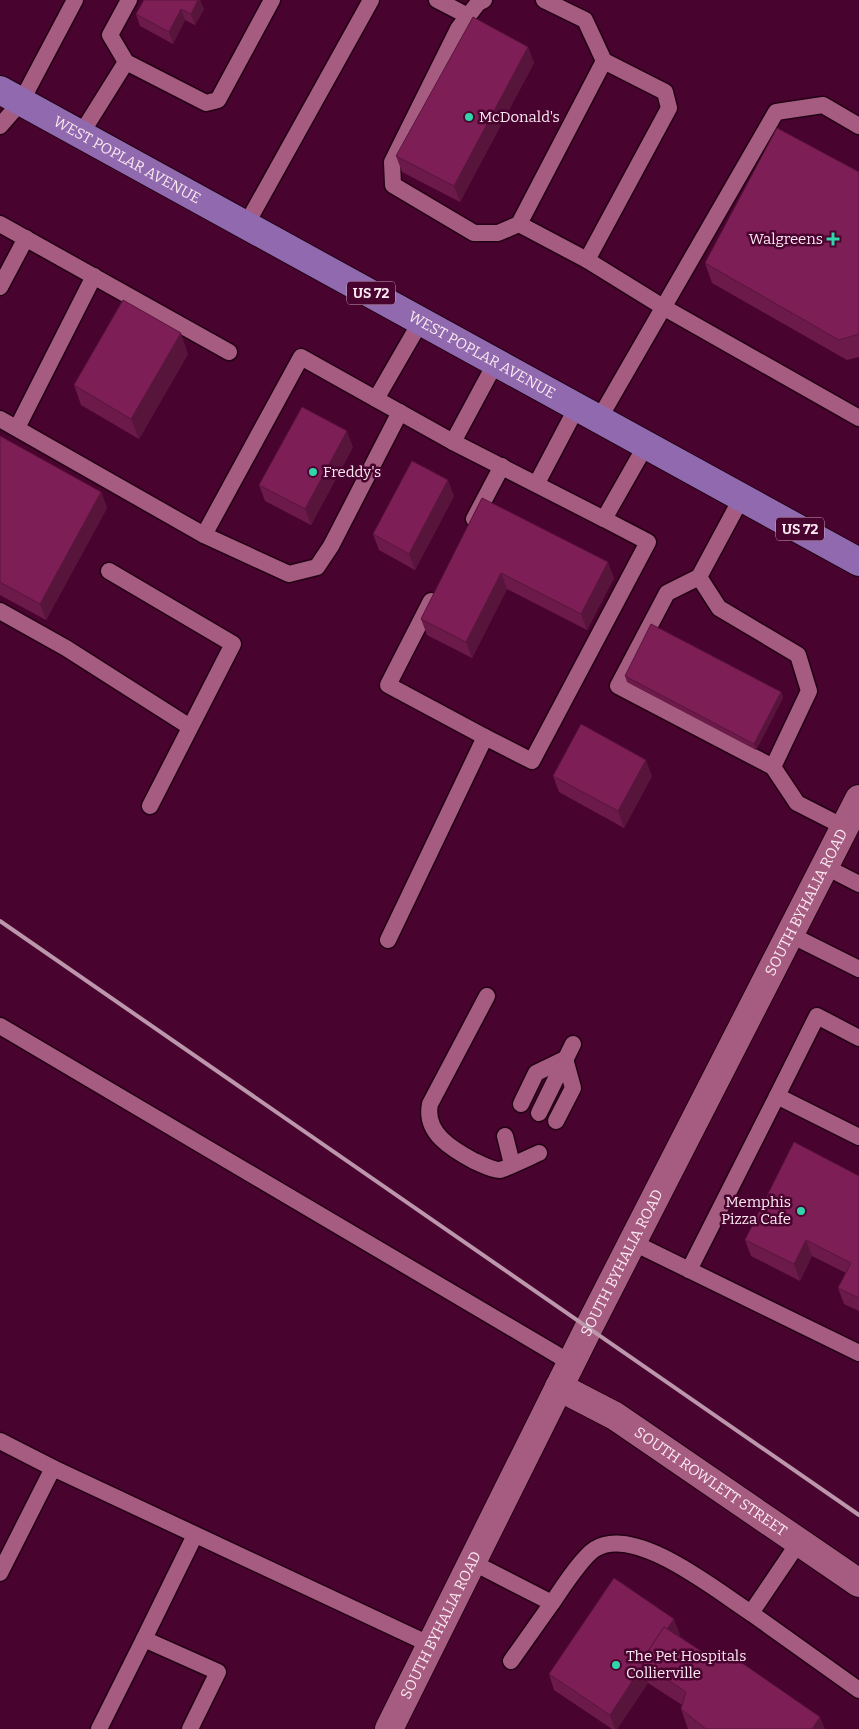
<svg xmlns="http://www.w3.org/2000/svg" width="859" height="1729" font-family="Bitter,serif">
	<rect width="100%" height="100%" fill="#49032f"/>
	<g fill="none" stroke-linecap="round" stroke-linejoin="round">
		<defs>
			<g id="service">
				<path d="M437 0 468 16"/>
				<path d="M484 0 478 3 458 29 392 162 393 185 474 233H498L519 224 604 61"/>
				<path d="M544 0 585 20 604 61 665 92 669 108 587 260"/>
				<path d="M126 62 110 35 129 0"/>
				<path d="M0 126 21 102 75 0"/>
				<path d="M81 134 126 62 206 103 218 100 272 0"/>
				<path d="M0 224 229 352"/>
				<path d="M519 224 587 260 663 307 859 418"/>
				<path d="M246 225 371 0"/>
				<path d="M0 287 26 238"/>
				<path d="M376 399 453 442 604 519 646 445"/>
				<path d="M0 419 204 535 301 357 376 399 421 321"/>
				<path d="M599 419 776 112 823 105 859 126"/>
				<path d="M17 428 94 276"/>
				<path d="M453 442 496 362"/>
				<path d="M537 483 577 407"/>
				<path d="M742 497 699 577 719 608 798 655 809 691 773 767 797 803 844 827"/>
				<path d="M474 519 502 466"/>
				<path d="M204 535 289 574 317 567 331 546 400 412"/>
				<path d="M109 571 233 644 150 806"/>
				<path d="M699 577 667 593 618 686 773 767"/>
				<path d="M431 601 388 685 485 737"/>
				<path d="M0 611 66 648 190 727"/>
				<path d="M824 866 859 884"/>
				<path d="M789 934 859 969"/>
				<path d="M388 940 485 737 532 761 648 542 604 519"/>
				<path d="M487 996 430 1104C424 1133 452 1149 474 1161 482 1164 491 1170 500 1170 505 1169 532 1156 539 1153"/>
				<path d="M0 1026 571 1363"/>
				<path d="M859 1038 817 1016 777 1096 859 1137"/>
				<path d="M521 1104 536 1073 565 1059"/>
				<path d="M539 1113 573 1044"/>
				<path d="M556 1121 573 1088 565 1059"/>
				<path d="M505 1136 512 1164"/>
				<path d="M632 1242 859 1353"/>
				<path d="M689 1270 777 1096"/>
				<path d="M0 1441 53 1468"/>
				<path d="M472 1562 552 1603C561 1590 582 1557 595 1549 635 1524 717 1591 751 1613L799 1542"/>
				<path d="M0 1573 53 1468 431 1645"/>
				<path d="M751 1613 859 1690"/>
				<path d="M144 1639 195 1535"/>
				<path d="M511 1661 552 1603"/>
				<path d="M99 1729 144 1639 218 1672 190 1729"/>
			</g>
			<g id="minor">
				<path id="s1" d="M559 1387 615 1416 859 1583"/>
			</g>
			<g id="secondary">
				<path id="s2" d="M389 1729 589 1327 859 799"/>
			</g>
			<g id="primary">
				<path id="s3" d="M0 90 859 562"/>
			</g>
		</defs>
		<use href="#service" stroke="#220214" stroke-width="19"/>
		<use href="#minor" stroke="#220214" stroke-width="30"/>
		<use href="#secondary" stroke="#220214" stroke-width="30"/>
		<use href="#primary" stroke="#220214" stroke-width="30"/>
		<use href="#service" stroke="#a65b81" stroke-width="16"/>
		<use href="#minor" stroke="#a65b81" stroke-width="28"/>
		<use href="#secondary" stroke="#a65b81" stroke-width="28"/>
		<use href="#primary" stroke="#9069ae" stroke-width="28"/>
		<path stroke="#bc97ac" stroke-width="4" d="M0 921 859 1515"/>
	</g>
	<g fill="#6c1a4a">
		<path d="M144 0H200L204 9 195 25 185 20 173 44 140 26 136 14Z"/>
		<path d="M528 47 534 63 460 202 402 172 396 156Z"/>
		<path d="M859 172V357L847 360 712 283 705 263Z"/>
		<path d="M188 354 139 439 81 405 74 385Z"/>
		<path d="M0 436 101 492 107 508 46 620 0 595Z"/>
		<path d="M353 447 311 525 265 501 259 485Z"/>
		<path d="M454 496 415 570 379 550 373 534Z"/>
		<path d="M482 498 614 578 587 630 507 589 472 658 427 635 421 619Z"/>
		<path d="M625 676 781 692 783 698 756 750 627 682Z"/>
		<path d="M553 776H652L624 828 559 792Z"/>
		<path d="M859 1176V1311L844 1304 838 1288 846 1273 812 1256 800 1281 751 1256 745 1240Z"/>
		<path d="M680 1635 679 1636 719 1663 825 1729H688L681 1709 682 1705 648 1683 617 1729H612L554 1690 549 1674Z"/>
	</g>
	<g fill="#58153c">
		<path d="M198 0H200L204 9 195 25 191 14Z"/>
		<path d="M181 9 185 20 173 44 169 32Z"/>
		<path d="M528 47 534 63 460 202 454 186Z"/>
		<path d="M181 333 188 354 139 439 131 419Z"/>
		<path d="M347 431 353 447 311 525 305 509Z"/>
		<path d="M448 480 454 496 415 570 409 554Z"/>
		<path d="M101 492 107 508 46 620 40 604Z"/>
		<path d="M608 562 614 578 587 630 581 614Z"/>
		<path d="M501 573 507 589 472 658 466 642Z"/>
		<path d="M781 692 783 698 756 750 754 744Z"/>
		<path d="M646 760 652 776 624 828 618 811Z"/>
		<path d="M806 1240 812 1256 800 1281 794 1264Z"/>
		<path d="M674 1619 680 1635 655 1672 644 1664Z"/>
		<path d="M642 1666 648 1683 617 1729H615L610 1715Z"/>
		<path d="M820 1717 825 1729H812Z"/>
	</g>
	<g fill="#7e1e56" stroke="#58153c">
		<path d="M144 0H198L191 14 181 9 169 32 136 14Z"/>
		<path d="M473 17 528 47 454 186 396 156Z"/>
		<path d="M777 128 859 172V334L839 340 705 263Z"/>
		<path d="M123 300 181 333 131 419 74 385Z"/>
		<path d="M302 407 347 431 305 509 259 485Z"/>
		<path d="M0 436 101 492 40 604 0 582Z"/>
		<path d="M412 461 448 480 409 554 373 534Z"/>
		<path d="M482 498 608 562 581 614 501 573 466 642 421 619Z"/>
		<path d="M651 624 781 692 754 744 625 676Z"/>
		<path d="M581 724 646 760 618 811 553 776Z"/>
		<path d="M794 1142 859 1176V1298L838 1288 851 1263 806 1240 794 1264 745 1240Z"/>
		<path d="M614 1578 674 1619 667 1629 664 1627 641 1662 642 1666 610 1715 549 1674Z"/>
		<path d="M664 1627 719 1663 726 1652 820 1717 812 1729H706L681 1709 686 1692 641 1662Z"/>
	</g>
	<g fill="#32d4a9" stroke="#49032f" stroke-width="2">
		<circle cx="469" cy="117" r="5"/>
		<path d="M830.5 231.5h5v5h5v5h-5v5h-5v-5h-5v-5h5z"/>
		<circle cx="313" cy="472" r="5"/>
		<circle cx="801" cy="1211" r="5"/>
		<circle cx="616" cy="1665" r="5"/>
	</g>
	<g text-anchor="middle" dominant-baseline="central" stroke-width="5" stroke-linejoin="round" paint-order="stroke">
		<g fill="#49032f" stroke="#c6a4b7" stroke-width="1">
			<rect x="347" y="281.5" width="48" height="23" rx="4"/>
			<rect x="776" y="517.5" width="48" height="23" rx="4"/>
		</g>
		<g font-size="14" font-weight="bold" fill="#fbe9f1">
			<text x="371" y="293">US 72</text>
			<text x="800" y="529">US 72</text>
		</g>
		<g font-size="15" fill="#fbe9f1" stroke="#49032f" text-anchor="start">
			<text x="479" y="117">McDonald's</text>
			<text x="823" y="239" text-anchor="end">Walgreens</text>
			<text x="323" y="472">Freddy's</text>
			<text x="791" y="1202" text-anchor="end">Memphis<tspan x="791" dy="17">Pizza Cafe</tspan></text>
			<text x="626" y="1656">The Pet Hospitals<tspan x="626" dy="17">Collierville</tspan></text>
		</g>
		<g font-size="15" fill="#fbe9f1" stroke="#49032f">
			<text stroke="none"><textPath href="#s3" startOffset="145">WEST POPLAR AVENUE</textPath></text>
			<text stroke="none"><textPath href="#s3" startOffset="550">WEST POPLAR AVENUE</textPath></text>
			<text stroke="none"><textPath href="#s2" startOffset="926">SOUTH BYHALIA ROAD</textPath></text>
			<text stroke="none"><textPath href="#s2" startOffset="521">SOUTH BYHALIA ROAD</textPath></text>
			<text stroke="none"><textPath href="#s1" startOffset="179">SOUTH ROWLETT STREET</textPath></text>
			<text stroke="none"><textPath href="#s2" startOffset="116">SOUTH BYHALIA ROAD</textPath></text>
		</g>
	</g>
</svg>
